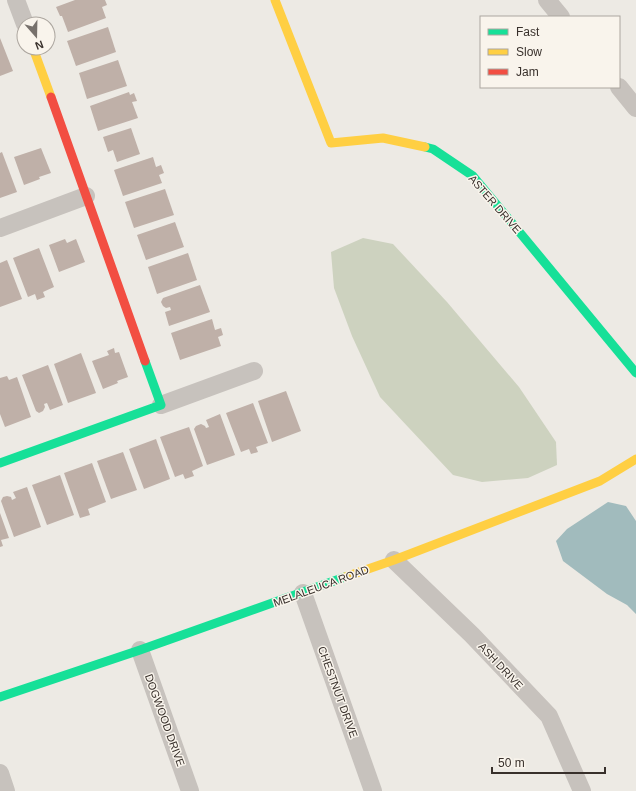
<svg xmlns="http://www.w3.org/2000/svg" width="636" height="791" font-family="Helvetica,sans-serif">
	<rect width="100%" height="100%" fill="#edeae4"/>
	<path fill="#cdd2bf" d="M363 238 393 244 447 302 519 387 556 442 557 465 528 478 482 482 453 475 380 397 352 336 334 288 331 252Z"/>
	<path fill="#a1bbbd" d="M608 502 626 506 636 521V614L627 605 607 594 563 561 556 541 567 529Z"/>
	<g fill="#bfb0a8">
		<path d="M75 0H105L107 5 102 7 106 18 68 32 62 16H60L56 7Z"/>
		<path d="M108 27 116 52 76 66 67 41Z"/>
		<path d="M0 38 13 71 0 76Z"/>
		<path d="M118 60 127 86 87 99 79 73Z"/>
		<path d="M129 92 130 95 134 93 137 101 132 102 138 118 98 131 90 106Z"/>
		<path d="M131 128 140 154 117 162 113 150 108 152 103 137Z"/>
		<path d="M41 148 51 173 39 177 40 179 24 185 14 157Z"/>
		<path d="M2 152 17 192 0 198V153Z"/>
		<path d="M153 157 156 167 161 165 164 173 159 175 162 183 123 196 114 170Z"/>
		<path d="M165 189 174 215 134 228 125 202Z"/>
		<path d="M175 222 184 247 146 260 137 235Z"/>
		<path d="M65 239 67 243 76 239 85 262 59 272 49 245Z"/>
		<path d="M39 248 54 287 43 292 45 297 37 300 35 294 28 297 13 258Z"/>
		<path d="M188 253 197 280 157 294 148 267Z"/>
		<path d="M7 260 22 299 0 307V263Z"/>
		<path d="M200 285 210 312 169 326 165 312 171 310 170 307 166 308 163 306 161 302 163 298Z"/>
		<path d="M212 319 215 330 221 328 223 335 218 337 221 346 180 360 171 333Z"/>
		<path d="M114 348 115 353 119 352 128 377 117 381 118 383 103 389 92 361 109 355 107 351Z"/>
		<path d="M81 353 96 393 68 403 54 364Z"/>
		<path d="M48 365 63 405 50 410 47 403 44 404 45 407 43 411 39 413 36 411 22 375Z"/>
		<path d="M7 376 9 380 17 377 31 417 5 427 0 414V378Z"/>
		<path d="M286 391 301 431 272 442 258 401Z"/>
		<path d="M253 403 268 443 256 447 258 452 251 454 249 449 241 452 226 413Z"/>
		<path d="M220 414 235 455 207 465 194 429 196 426 201 424 205 426 206 428 209 427 206 420Z"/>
		<path d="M189 427 203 466 192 471 194 476 185 479 183 474 175 477 160 437Z"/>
		<path d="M156 439 170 479 144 489 129 449Z"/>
		<path d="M123 452 137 490 111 499 97 461Z"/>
		<path d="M92 463 106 502 88 509 90 515 80 518 64 473Z"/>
		<path d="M60 475 74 515 47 525 32 485Z"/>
		<path d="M27 487 41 527 14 537 1 501 3 497 7 496 11 497 12 500 16 498 13 492Z"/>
		<path d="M0 513 9 538 1 540 3 546 0 547Z"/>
	</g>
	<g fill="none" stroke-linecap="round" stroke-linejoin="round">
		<g stroke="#c7c2bd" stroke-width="18">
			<path d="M16 0 25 24"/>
			<path d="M547 0 561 17"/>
			<path d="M619 87 636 108"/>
			<path d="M0 228 86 196"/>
			<path d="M161 405 254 371"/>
			<path d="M394 560 472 635 549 716 582 791"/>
			<path d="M303 593 373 791"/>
			<path d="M140 650 190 791"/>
			<path d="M0 773 6 791"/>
		</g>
		<g stroke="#16e098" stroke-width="9">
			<path d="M425 147 433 149 473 176 636 373"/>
			<path d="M0 463 161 405 145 361"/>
			<path d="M0 697 140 650 345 577"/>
		</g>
		<g stroke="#ffcf43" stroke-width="9">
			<path d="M275 0 331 143 383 138 425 147"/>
			<path d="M33 48 51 97"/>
			<path d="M345 577 394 560 600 481 636 459"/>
		</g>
		<path stroke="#f24e42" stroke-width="9" d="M51 97 145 361"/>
	</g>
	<g text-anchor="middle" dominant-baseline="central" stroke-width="3" stroke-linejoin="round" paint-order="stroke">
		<g font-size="11" fill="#38302b" stroke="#f9f4ec">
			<text transform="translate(495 204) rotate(49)">ASTER DRIVE</text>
			<text transform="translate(321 586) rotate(-20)">MELALEUCA ROAD</text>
			<text transform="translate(501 666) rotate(47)">ASH DRIVE</text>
			<text transform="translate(338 692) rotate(70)">CHESTNUT DRIVE</text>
			<text transform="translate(165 720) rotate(70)">DOGWOOD DRIVE</text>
		</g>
	</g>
	<rect x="480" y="16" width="140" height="72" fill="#f9f4ec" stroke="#aca69f"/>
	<rect x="488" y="29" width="20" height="6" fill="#16e098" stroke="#aca69f"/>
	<text x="516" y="36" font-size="12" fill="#38302b">Fast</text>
	<rect x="488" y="49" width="20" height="6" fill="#ffcf43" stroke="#aca69f"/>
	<text x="516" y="56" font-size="12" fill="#38302b">Slow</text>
	<rect x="488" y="69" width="20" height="6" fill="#f24e42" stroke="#aca69f"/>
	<text x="516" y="76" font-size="12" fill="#38302b">Jam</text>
	<g transform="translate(36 36) rotate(160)"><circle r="19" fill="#f9f4ec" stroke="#aca69f"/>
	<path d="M0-3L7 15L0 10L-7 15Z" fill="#77716c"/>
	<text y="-6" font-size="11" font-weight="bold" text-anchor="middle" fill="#38302b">N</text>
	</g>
	<path d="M492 767v6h113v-6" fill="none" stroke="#38302b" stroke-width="2"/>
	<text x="498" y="767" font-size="12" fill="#38302b" stroke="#f9f4ec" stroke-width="3" paint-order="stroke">50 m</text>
</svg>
